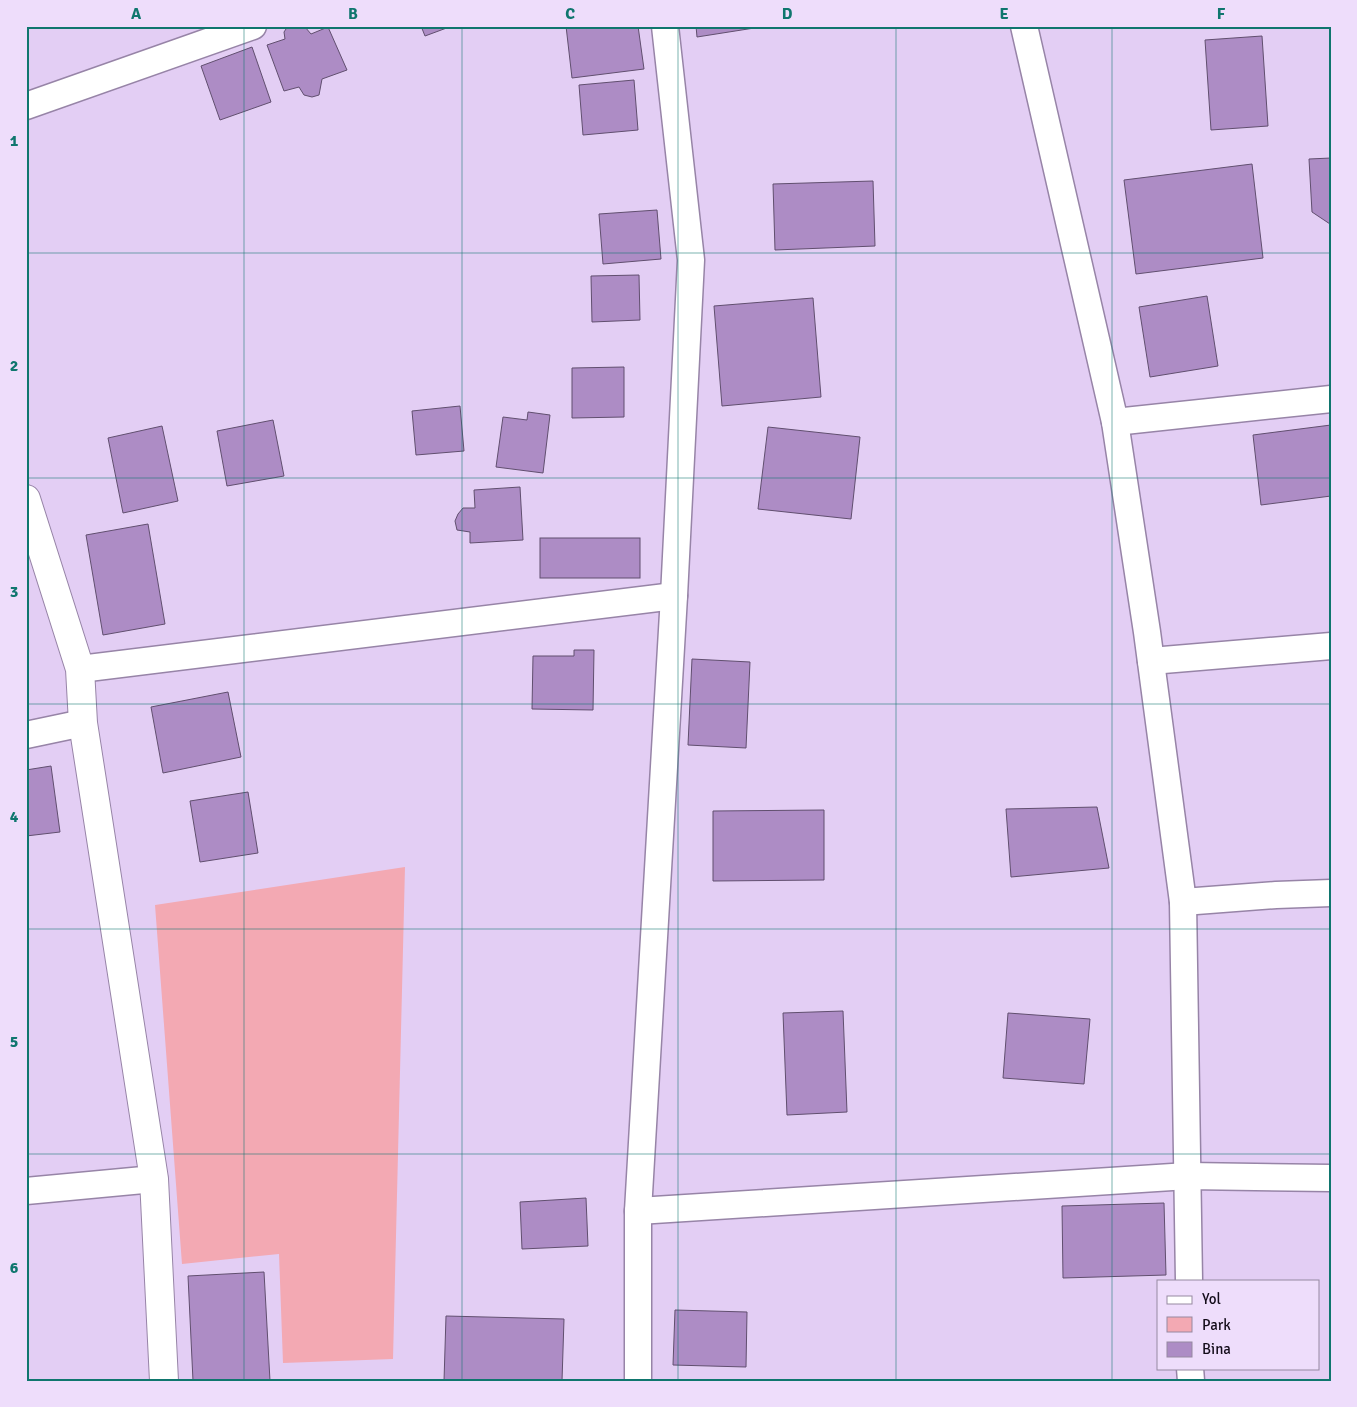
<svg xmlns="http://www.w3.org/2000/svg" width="1357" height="1407" font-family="Signika,sans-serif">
	<rect width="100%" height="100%" fill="#e3cef4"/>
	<path fill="#f3a9b3" d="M405 867 393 1359 283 1363 279 1254 182 1264 155 905Z"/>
	<g fill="#ad8cc5" stroke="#614f6f">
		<path d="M288 26 305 27 311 34 328 27 347 70 322 79 319 95 312 97 304 95 299 87 284 91 267 45 285 39 284 32Z"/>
		<path d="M421 26H452L425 36Z"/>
		<path d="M566 26H638L644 69 572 78Z"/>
		<path d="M696 26H767L697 37Z"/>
		<path d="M1262 36 1268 126 1211 130 1205 40Z"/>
		<path d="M252 47 271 102 220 120 201 66Z"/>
		<path d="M634 80 638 130 583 135 579 85Z"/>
		<path d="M1331 158V224H1330L1312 212 1309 159Z"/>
		<path d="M1252 164 1263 258 1136 274 1124 180Z"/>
		<path d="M873 181 875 246 775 250 773 184Z"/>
		<path d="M657 210 661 259 603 264 599 214Z"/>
		<path d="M639 275 640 320 592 322 591 276Z"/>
		<path d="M1207 296 1218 366 1150 377 1139 307Z"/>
		<path d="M813 298 821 397 722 406 714 306Z"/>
		<path d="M624 367V417L572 418V368Z"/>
		<path d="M460 406 464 451 416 455 412 411Z"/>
		<path d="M528 412 550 415 543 473 496 467 503 417 527 420Z"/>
		<path d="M273 420 284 476 227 486 217 431Z"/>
		<path d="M1331 425V496L1261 505 1253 435Z"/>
		<path d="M162 426 178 501 123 513 108 438Z"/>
		<path d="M768 427 860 437 851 519 758 509Z"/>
		<path d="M520 487 523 540 470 543V532L457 530 455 521 458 514 463 508H475L474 490Z"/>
		<path d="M148 524 165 624 103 635 86 535Z"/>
		<rect x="540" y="538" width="100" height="40"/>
		<path d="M574 650H594L593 710 532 709 533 656H574Z"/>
		<path d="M692 659 750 662 746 748 688 745Z"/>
		<path d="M228 692 241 757 163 773 151 707Z"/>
		<path d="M51 766 60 832 26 836V770Z"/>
		<path d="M248 792 258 853 200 862 190 801Z"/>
		<path d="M1097 807 1109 868 1011 877 1006 809Z"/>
		<path d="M824 810V880L713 881V811Z"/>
		<path d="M843 1011 847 1112 787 1115 783 1013Z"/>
		<path d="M1008 1013 1090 1019 1084 1084 1003 1078Z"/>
		<path d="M586 1198 588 1246 522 1249 520 1202Z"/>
		<path d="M1164 1203 1166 1275 1063 1278 1062 1206Z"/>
		<path d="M264 1272 270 1381H193L188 1276Z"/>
		<path d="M675 1310 747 1312 746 1367 673 1365Z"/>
		<path d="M446 1316 564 1319 562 1381H444Z"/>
	</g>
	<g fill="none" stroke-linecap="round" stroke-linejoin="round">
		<defs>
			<g id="minor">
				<path d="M1024 26 1115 422 1147 632 1183 902 1189 1281"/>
				<path d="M26 106 253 26"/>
				<path d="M1115 422 1331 399"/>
				<path d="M1151 661 1331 646"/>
				<path d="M80 669 674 596"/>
				<path d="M26 735 83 723"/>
				<path d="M1183 902 1276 895 1331 893"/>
				<path d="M26 1191 154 1179"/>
				<path d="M638 1211 1188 1176 1331 1178"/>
				<path d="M1190 1368 1191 1381"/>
				<path d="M638 1381V1211L674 596 691 260 665 26"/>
			</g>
			<path id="tertiary" d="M26 499 80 669 83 723 154 1179 164 1381"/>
		</defs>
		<use href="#minor" stroke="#9784a7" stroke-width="29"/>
		<use href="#tertiary" stroke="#9784a7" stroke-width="30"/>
		<use href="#minor" stroke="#fff" stroke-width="26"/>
		<use href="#tertiary" stroke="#fff" stroke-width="28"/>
	</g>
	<path fill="none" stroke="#0f766e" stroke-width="1" stroke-opacity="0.55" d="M244 26V1381M462 26V1381M678 26V1381M896 26V1381M1112 26V1381M26 253H1331M26 478H1331M26 704H1331M26 929H1331M26 1154H1331"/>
	<rect width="1357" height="1407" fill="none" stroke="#eeddfb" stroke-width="55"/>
	<rect x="1157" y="1280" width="162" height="90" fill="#eeddfb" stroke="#9689a1"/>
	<rect x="1167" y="1296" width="25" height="8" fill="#ffffff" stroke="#9689a1"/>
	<text x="1202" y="1304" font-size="15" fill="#130c19">Yol</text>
	<rect x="1167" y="1317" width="25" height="15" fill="#f3a9b3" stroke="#9689a1"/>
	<text x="1202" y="1330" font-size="15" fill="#130c19">Park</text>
	<rect x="1167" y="1342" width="25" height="15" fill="#ad8cc5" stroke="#9689a1"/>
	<text x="1202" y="1354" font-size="15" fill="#130c19">Bina</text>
	<rect x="28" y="28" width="1302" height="1352" fill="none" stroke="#0f766e" stroke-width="2"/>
	<g font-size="16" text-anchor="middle" font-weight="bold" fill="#0f766e">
		<text x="136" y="19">A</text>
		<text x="353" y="19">B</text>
		<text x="570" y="19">C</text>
		<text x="787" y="19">D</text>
		<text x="1004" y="19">E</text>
		<text x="1221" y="19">F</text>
		<text x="14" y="146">1</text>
		<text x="14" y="371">2</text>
		<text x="14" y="597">3</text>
		<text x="14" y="822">4</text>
		<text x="14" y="1047">5</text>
		<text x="14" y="1273">6</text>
	</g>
</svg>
